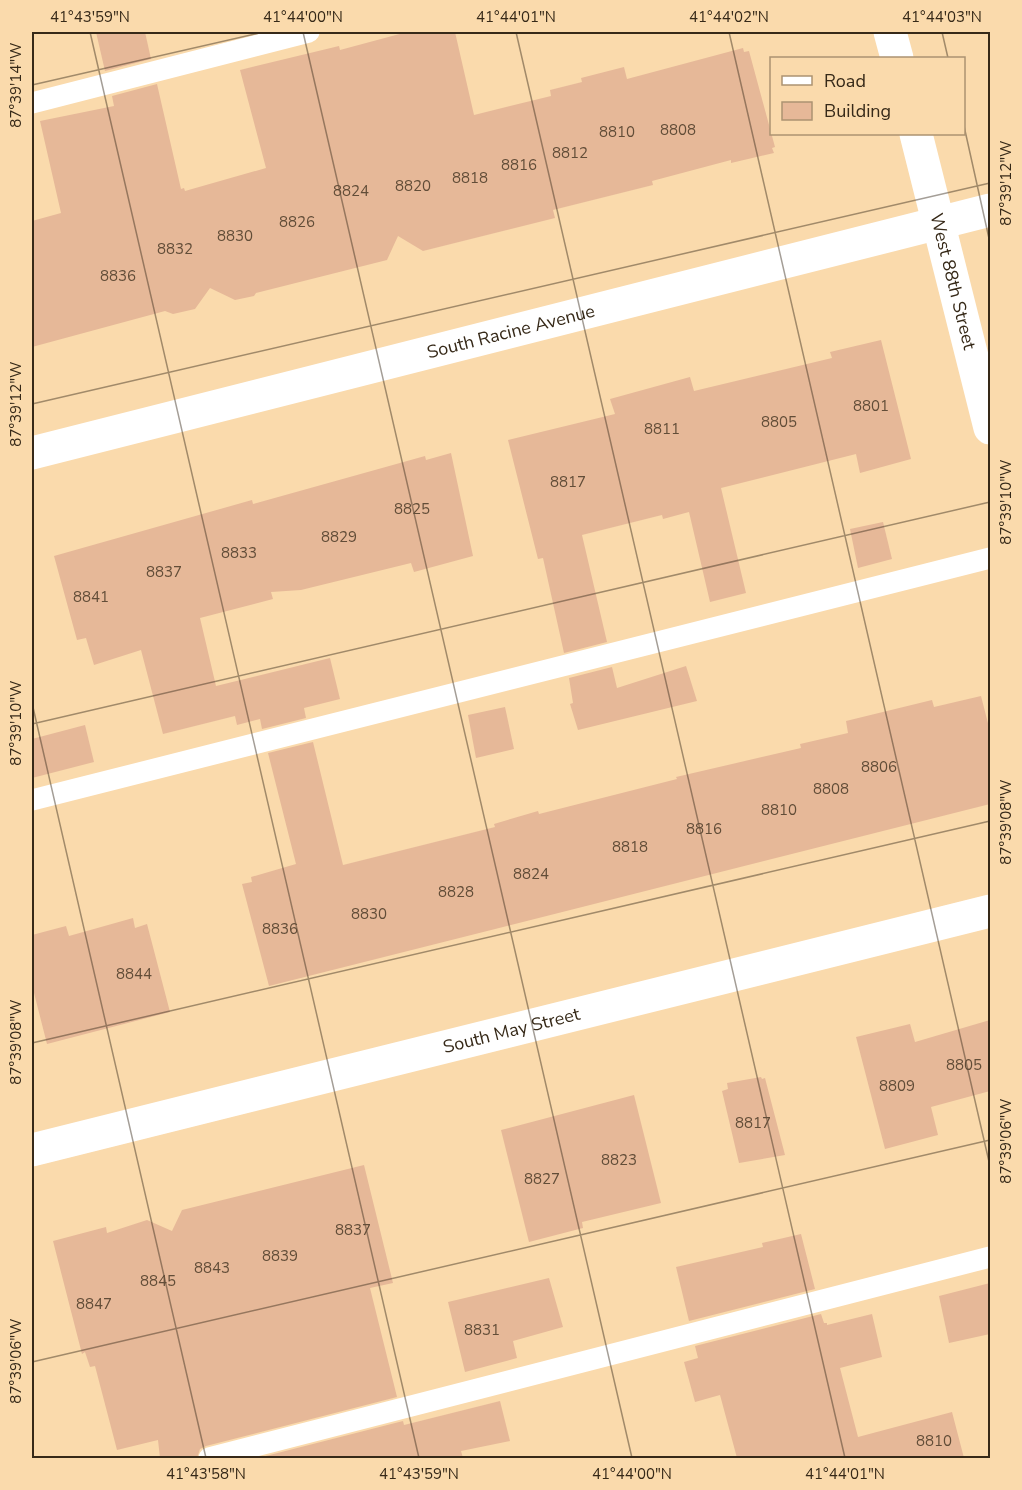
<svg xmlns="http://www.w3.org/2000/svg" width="1022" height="1490" font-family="'Nunito Sans',sans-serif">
	<rect width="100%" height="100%" fill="#fadaac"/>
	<g fill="#e6b898">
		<path d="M96 32H145L151 59 105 71Z"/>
		<path d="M407 32H455L474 115 551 96 550 90 582 82 581 78 624 67 627 79 743 48 744 52 749 51 775 147 772 148 774 153 731 163V160L652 181 653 185 553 210 555 218 423 251 398 236 387 260 256 293 254 296 235 300 210 288 195 309 173 314 165 311 32 347V221L61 213 40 121 114 106 112 96 157 84 181 189 184 188 185 191 266 168 240 70 339 46 340 50Z"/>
		<path d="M881 340 911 459 860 473 856 454 721 488 746 593 710 602 689 512 663 519 662 515 582 535 607 642 564 653 543 558 538 559 508 440 615 414 610 399 690 377 694 391 832 358 830 352Z"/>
		<path d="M451 453 473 556 414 572 411 563 301 590 271 592 273 599 200 618 216 686 330 658 340 699 304 708 306 718 262 729 260 719 237 725 235 716 163 734 141 650 94 665 86 638 77 640 54 556 252 500 253 504 425 456 426 460Z"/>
		<path d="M883 522 892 559 858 568 850 529Z"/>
		<path d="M686 666 697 701 578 730 570 704 573 703 569 678 612 667 617 688Z"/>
		<path d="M981 696 990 731V804L269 986 242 884 252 882 251 877 296 864 268 753 313 742 343 865 495 827 494 824 538 811 539 814 677 779 676 777 801 748 800 744 848 733 846 721 932 700 934 707Z"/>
		<path d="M505 707 514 749 476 758 468 715Z"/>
		<path d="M85 725 94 762 32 778V739Z"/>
		<path d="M133 918 135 928 147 924 170 1012 47 1044 32 985V935L66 926 69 936Z"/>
		<path d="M990 1020V1091L931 1107 938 1135 885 1149 856 1037 910 1024 915 1042Z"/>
		<path d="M761 1077 762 1079 765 1078 785 1155 739 1163 722 1091 728 1089 727 1083Z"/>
		<path d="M634 1095 661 1203 582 1222 583 1228 529 1242 501 1130Z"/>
		<path d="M364 1165 393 1283 370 1288 397 1397 206 1446 200 1449 197 1458H160L158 1440 117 1450 95 1366 90 1367 85 1352 82 1354 53 1241 106 1227 107 1233 147 1220 172 1231 182 1210Z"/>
		<path d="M801 1234 815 1289 689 1321 676 1267 763 1247 762 1243Z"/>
		<path d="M549 1278 563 1327 513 1341 517 1358 465 1372 448 1302Z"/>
		<path d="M990 1283V1334L949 1343 939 1296Z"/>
		<path d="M821 1314 824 1323H827V1325L872 1314 882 1357 840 1368 858 1437 952 1412 964 1458H737L720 1395 695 1402 684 1362 698 1358 695 1346Z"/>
		<path d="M500 1401 510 1441 461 1451 463 1458H258L403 1421 404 1425Z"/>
	</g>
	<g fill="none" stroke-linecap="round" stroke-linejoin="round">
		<g stroke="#fff" stroke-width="21">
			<path d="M32 103 309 32"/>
			<path d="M32 800 990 558"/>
			<path d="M209 1458 990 1257"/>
		</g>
		<g stroke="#fff" stroke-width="33">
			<path d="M890 32 897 58"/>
			<path id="s1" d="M916 134 990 428"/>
			<path id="s2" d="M32 453 990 210"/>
			<path id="s3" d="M32 1150 990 911"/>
		</g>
	</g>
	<path fill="none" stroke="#362918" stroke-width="1.5" stroke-opacity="0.45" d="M90 32 419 1458M303 32 632 1458M516 32 845 1458M729 32 990 1166M942 32 948 58M32 85 264 32M964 126 990 243M32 404 990 183M32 703 206 1458M32 724 990 502M32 1043 990 821M32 1362 990 1140"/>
	<g text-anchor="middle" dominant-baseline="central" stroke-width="4.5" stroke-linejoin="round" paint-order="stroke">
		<g font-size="15" fill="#624d38">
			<text x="678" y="130">8808</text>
			<text x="617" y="132">8810</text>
			<text x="570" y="153">8812</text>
			<text x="519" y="165">8816</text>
			<text x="470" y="178">8818</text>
			<text x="413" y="186">8820</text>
			<text x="351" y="191">8824</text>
			<text x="297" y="222">8826</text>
			<text x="235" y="236">8830</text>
			<text x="175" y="249">8832</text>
			<text x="118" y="276">8836</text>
			<text x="871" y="406">8801</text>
			<text x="779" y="422">8805</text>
			<text x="662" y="429">8811</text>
			<text x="568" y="482">8817</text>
			<text x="412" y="509">8825</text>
			<text x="339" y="537">8829</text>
			<text x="239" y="553">8833</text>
			<text x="164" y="572">8837</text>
			<text x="91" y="597">8841</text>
			<text x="879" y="767">8806</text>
			<text x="831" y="789">8808</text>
			<text x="779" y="810">8810</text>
			<text x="704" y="829">8816</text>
			<text x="630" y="847">8818</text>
			<text x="531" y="874">8824</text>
			<text x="456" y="892">8828</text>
			<text x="369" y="914">8830</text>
			<text x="280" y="929">8836</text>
			<text x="134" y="974">8844</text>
			<text x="964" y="1065">8805</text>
			<text x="897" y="1086">8809</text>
			<text x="753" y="1123">8817</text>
			<text x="619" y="1160">8823</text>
			<text x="542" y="1179">8827</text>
			<text x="353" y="1230">8837</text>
			<text x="280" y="1256">8839</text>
			<text x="212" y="1268">8843</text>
			<text x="158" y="1281">8845</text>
			<text x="94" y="1304">8847</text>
			<text x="482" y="1330">8831</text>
			<text x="934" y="1441">8810</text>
		</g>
		<g font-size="18" fill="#362918" stroke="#fadaac">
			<text stroke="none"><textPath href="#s1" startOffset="152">West 88th Street</textPath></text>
			<text stroke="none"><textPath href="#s2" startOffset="494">South Racine Avenue</textPath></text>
			<text stroke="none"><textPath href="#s3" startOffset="494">South May Street</textPath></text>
		</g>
	</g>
	<rect width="1022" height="1490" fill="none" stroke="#fadaac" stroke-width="66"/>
	<rect x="770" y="57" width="195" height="78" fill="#fadaac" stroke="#ac9371" stroke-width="1.5"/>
	<rect x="782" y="76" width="30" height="9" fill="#ffffff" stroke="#ac9371" stroke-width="1.5"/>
	<text x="824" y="87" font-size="18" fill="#362918">Road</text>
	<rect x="782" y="102" width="30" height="18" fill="#e6b898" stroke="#ac9371" stroke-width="1.5"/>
	<text x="824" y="117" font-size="18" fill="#362918">Building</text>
	<rect x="33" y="33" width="956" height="1424" fill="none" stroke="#362918" stroke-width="2"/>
	<g font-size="15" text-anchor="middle" fill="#362918">
		<text x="90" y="22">41°43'59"N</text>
		<text x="303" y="22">41°44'00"N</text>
		<text x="516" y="22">41°44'01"N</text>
		<text x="729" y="22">41°44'02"N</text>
		<text x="942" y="22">41°44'03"N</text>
		<text transform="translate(16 85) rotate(-90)" y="5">87°39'14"W</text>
		<text transform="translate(1006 183) rotate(-90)" y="5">87°39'12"W</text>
		<text transform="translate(16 404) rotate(-90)" y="5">87°39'12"W</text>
		<text transform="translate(1006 502) rotate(-90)" y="5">87°39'10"W</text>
		<text transform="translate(16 723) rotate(-90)" y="5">87°39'10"W</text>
		<text transform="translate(1006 822) rotate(-90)" y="5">87°39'08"W</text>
		<text transform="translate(16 1042) rotate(-90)" y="5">87°39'08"W</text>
		<text transform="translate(1006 1141) rotate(-90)" y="5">87°39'06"W</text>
		<text transform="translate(16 1361) rotate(-90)" y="5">87°39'06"W</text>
		<text x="206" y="1479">41°43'58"N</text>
		<text x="419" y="1479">41°43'59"N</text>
		<text x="632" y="1479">41°44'00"N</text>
		<text x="845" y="1479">41°44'01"N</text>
	</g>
</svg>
